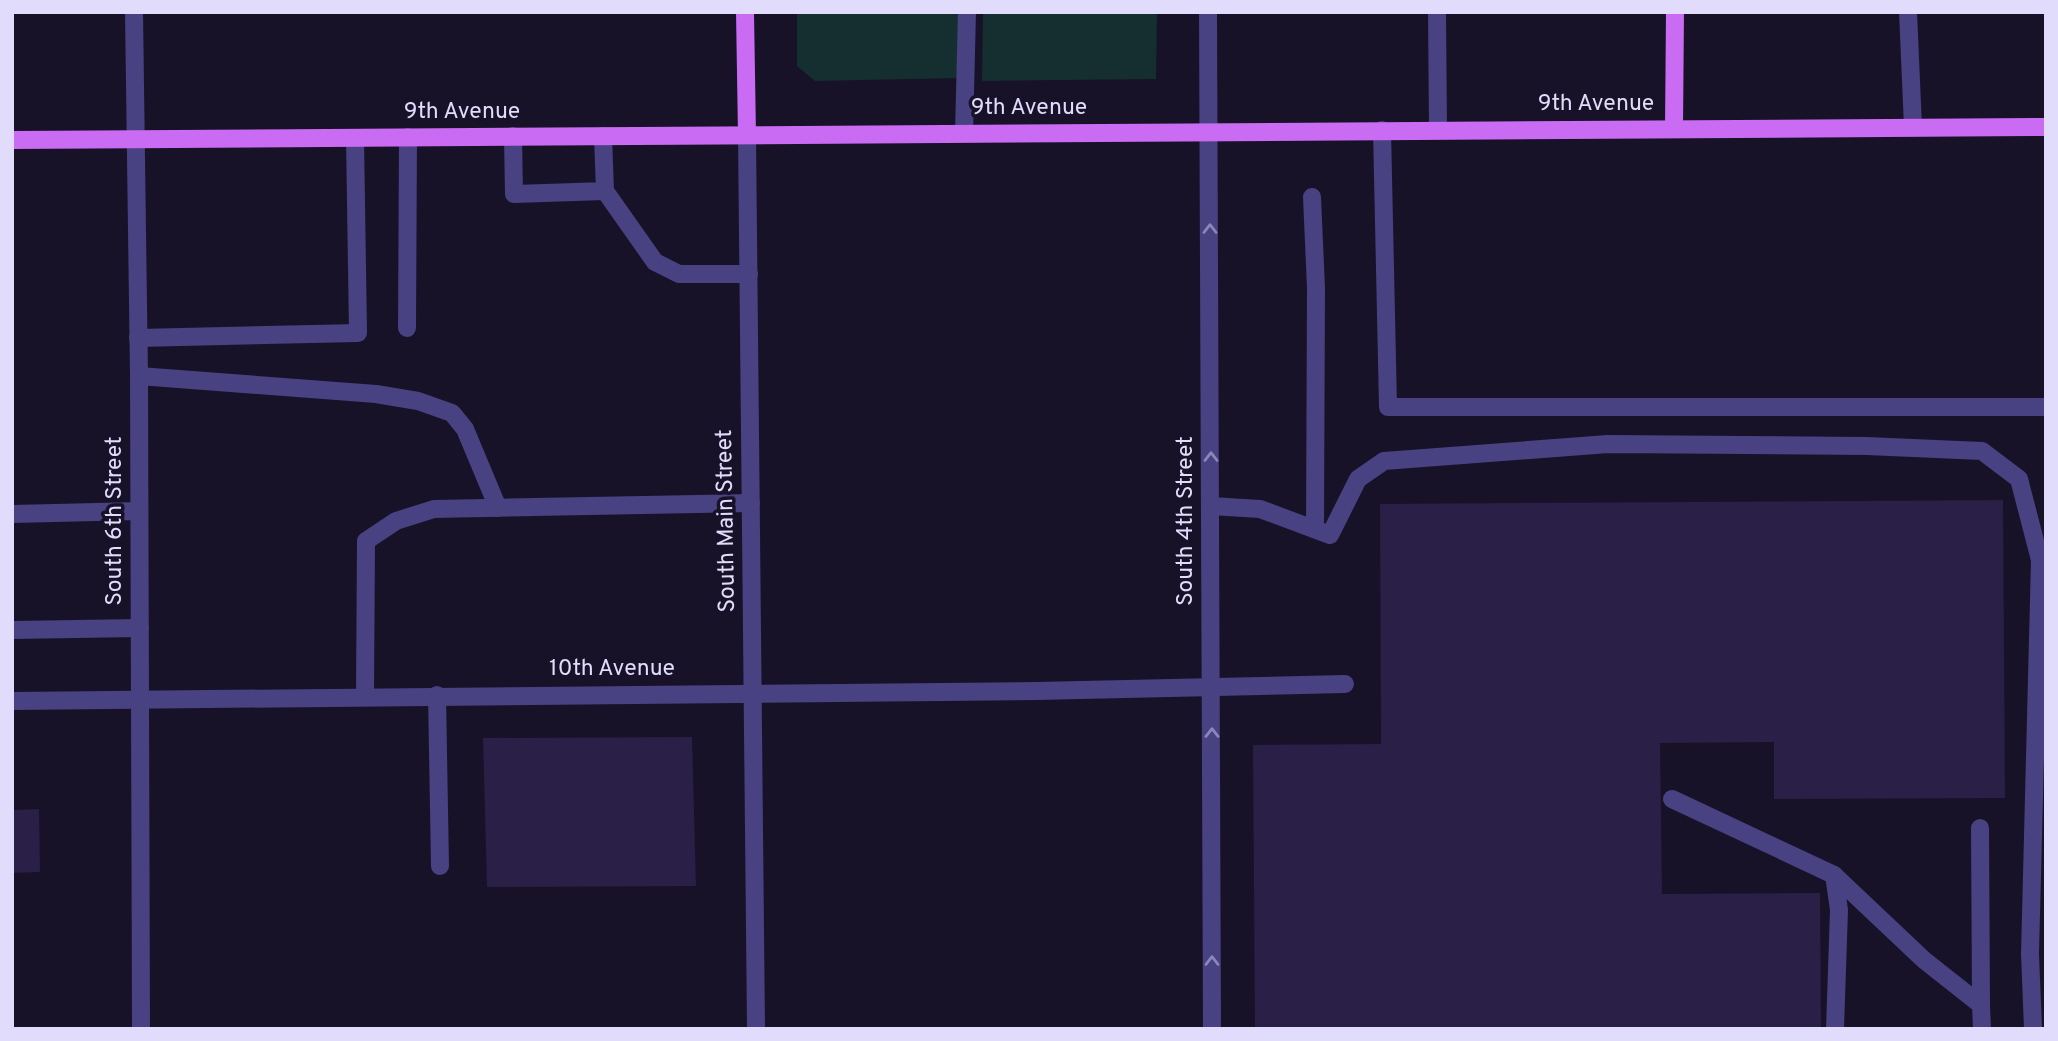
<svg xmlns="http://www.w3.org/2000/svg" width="2058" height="1041" font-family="Overpass,sans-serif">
	<rect width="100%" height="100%" fill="#171227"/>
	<g fill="#152f30">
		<path d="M797 12H959V78L815 81 797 66Z"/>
		<path d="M983 12H1157L1156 79 982 81Z"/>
	</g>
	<g fill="#2a1f46">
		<path d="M2003 500 2005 798 1774 799V742L1660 743 1662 894 1820 893 1821 1029H1255L1253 745 1381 744 1380 504Z"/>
		<path d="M692 737 696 886 487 887 483 738Z"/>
		<path d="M39 809 40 872 12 873V810Z"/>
	</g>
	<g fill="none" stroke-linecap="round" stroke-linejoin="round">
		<g stroke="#484182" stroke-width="18">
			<path d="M134 12 139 376 141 1029"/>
			<path d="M1208 12 1212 1029"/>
			<path d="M1437 12 1438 130"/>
			<path d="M1908 12 1913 127"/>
			<path d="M1382 130 1388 407H2046"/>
			<path d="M964 133 967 12"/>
			<path d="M747 135 756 1029"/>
			<path d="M513 136 514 194 605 191 603 136"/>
			<path d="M605 191 655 262 679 274H749"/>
			<path d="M1312 197 1316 288 1315 529"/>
			<path d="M407 328 408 137"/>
			<path d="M138 338 358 333 355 138"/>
			<path d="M139 376 376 394 418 401 452 413 465 429 498 508"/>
			<path d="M1211 506 1260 509 1330 535 1358 479 1384 461 1608 444 1867 446 1982 451 2019 479 2040 560 2030 954 2033 1029"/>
			<path d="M12 514 139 511"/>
			<path d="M12 630 140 628"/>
			<path d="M365 695 366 541 396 521 434 509 751 503"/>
			<path d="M437 695 440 866"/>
			<path d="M12 701 1036 691 1345 684"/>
			<path d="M1672 799 1834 875 1839 910 1835 1029"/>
			<path d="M1980 828 1981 1005"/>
			<path d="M1834 875 1924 960 1981 1005 1982 1029"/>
		</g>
		<g stroke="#c96bf3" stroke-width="18">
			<path d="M745 12 747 135"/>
			<path d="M1674 128 1675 12"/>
			<path d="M12 140 2046 127"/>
		</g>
	</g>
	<defs><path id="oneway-chevron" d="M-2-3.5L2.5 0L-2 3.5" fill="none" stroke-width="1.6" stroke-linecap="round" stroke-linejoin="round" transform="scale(1.75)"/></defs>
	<g stroke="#8d86b9">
		<use href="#oneway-chevron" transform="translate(1210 229) rotate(-90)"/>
		<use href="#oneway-chevron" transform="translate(1211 457) rotate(-90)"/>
		<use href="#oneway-chevron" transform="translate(1212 733) rotate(-90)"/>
		<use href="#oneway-chevron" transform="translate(1212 961) rotate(-90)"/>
	</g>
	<g text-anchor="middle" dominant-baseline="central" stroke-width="7" stroke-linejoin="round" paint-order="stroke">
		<g font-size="23" fill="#e1dbfc" stroke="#171227">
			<text x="1596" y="104">9th Avenue</text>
			<text x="1029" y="108">9th Avenue</text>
			<text x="462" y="112">9th Avenue</text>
			<text transform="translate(115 521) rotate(-90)">South 6th Street</text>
			<text transform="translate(727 521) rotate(-91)">South Main Street</text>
			<text transform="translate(1186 521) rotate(-90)">South 4th Street</text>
			<text x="612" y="669">10th Avenue</text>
		</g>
	</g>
	<rect width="2058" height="1041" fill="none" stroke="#e1dbfc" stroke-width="28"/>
</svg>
